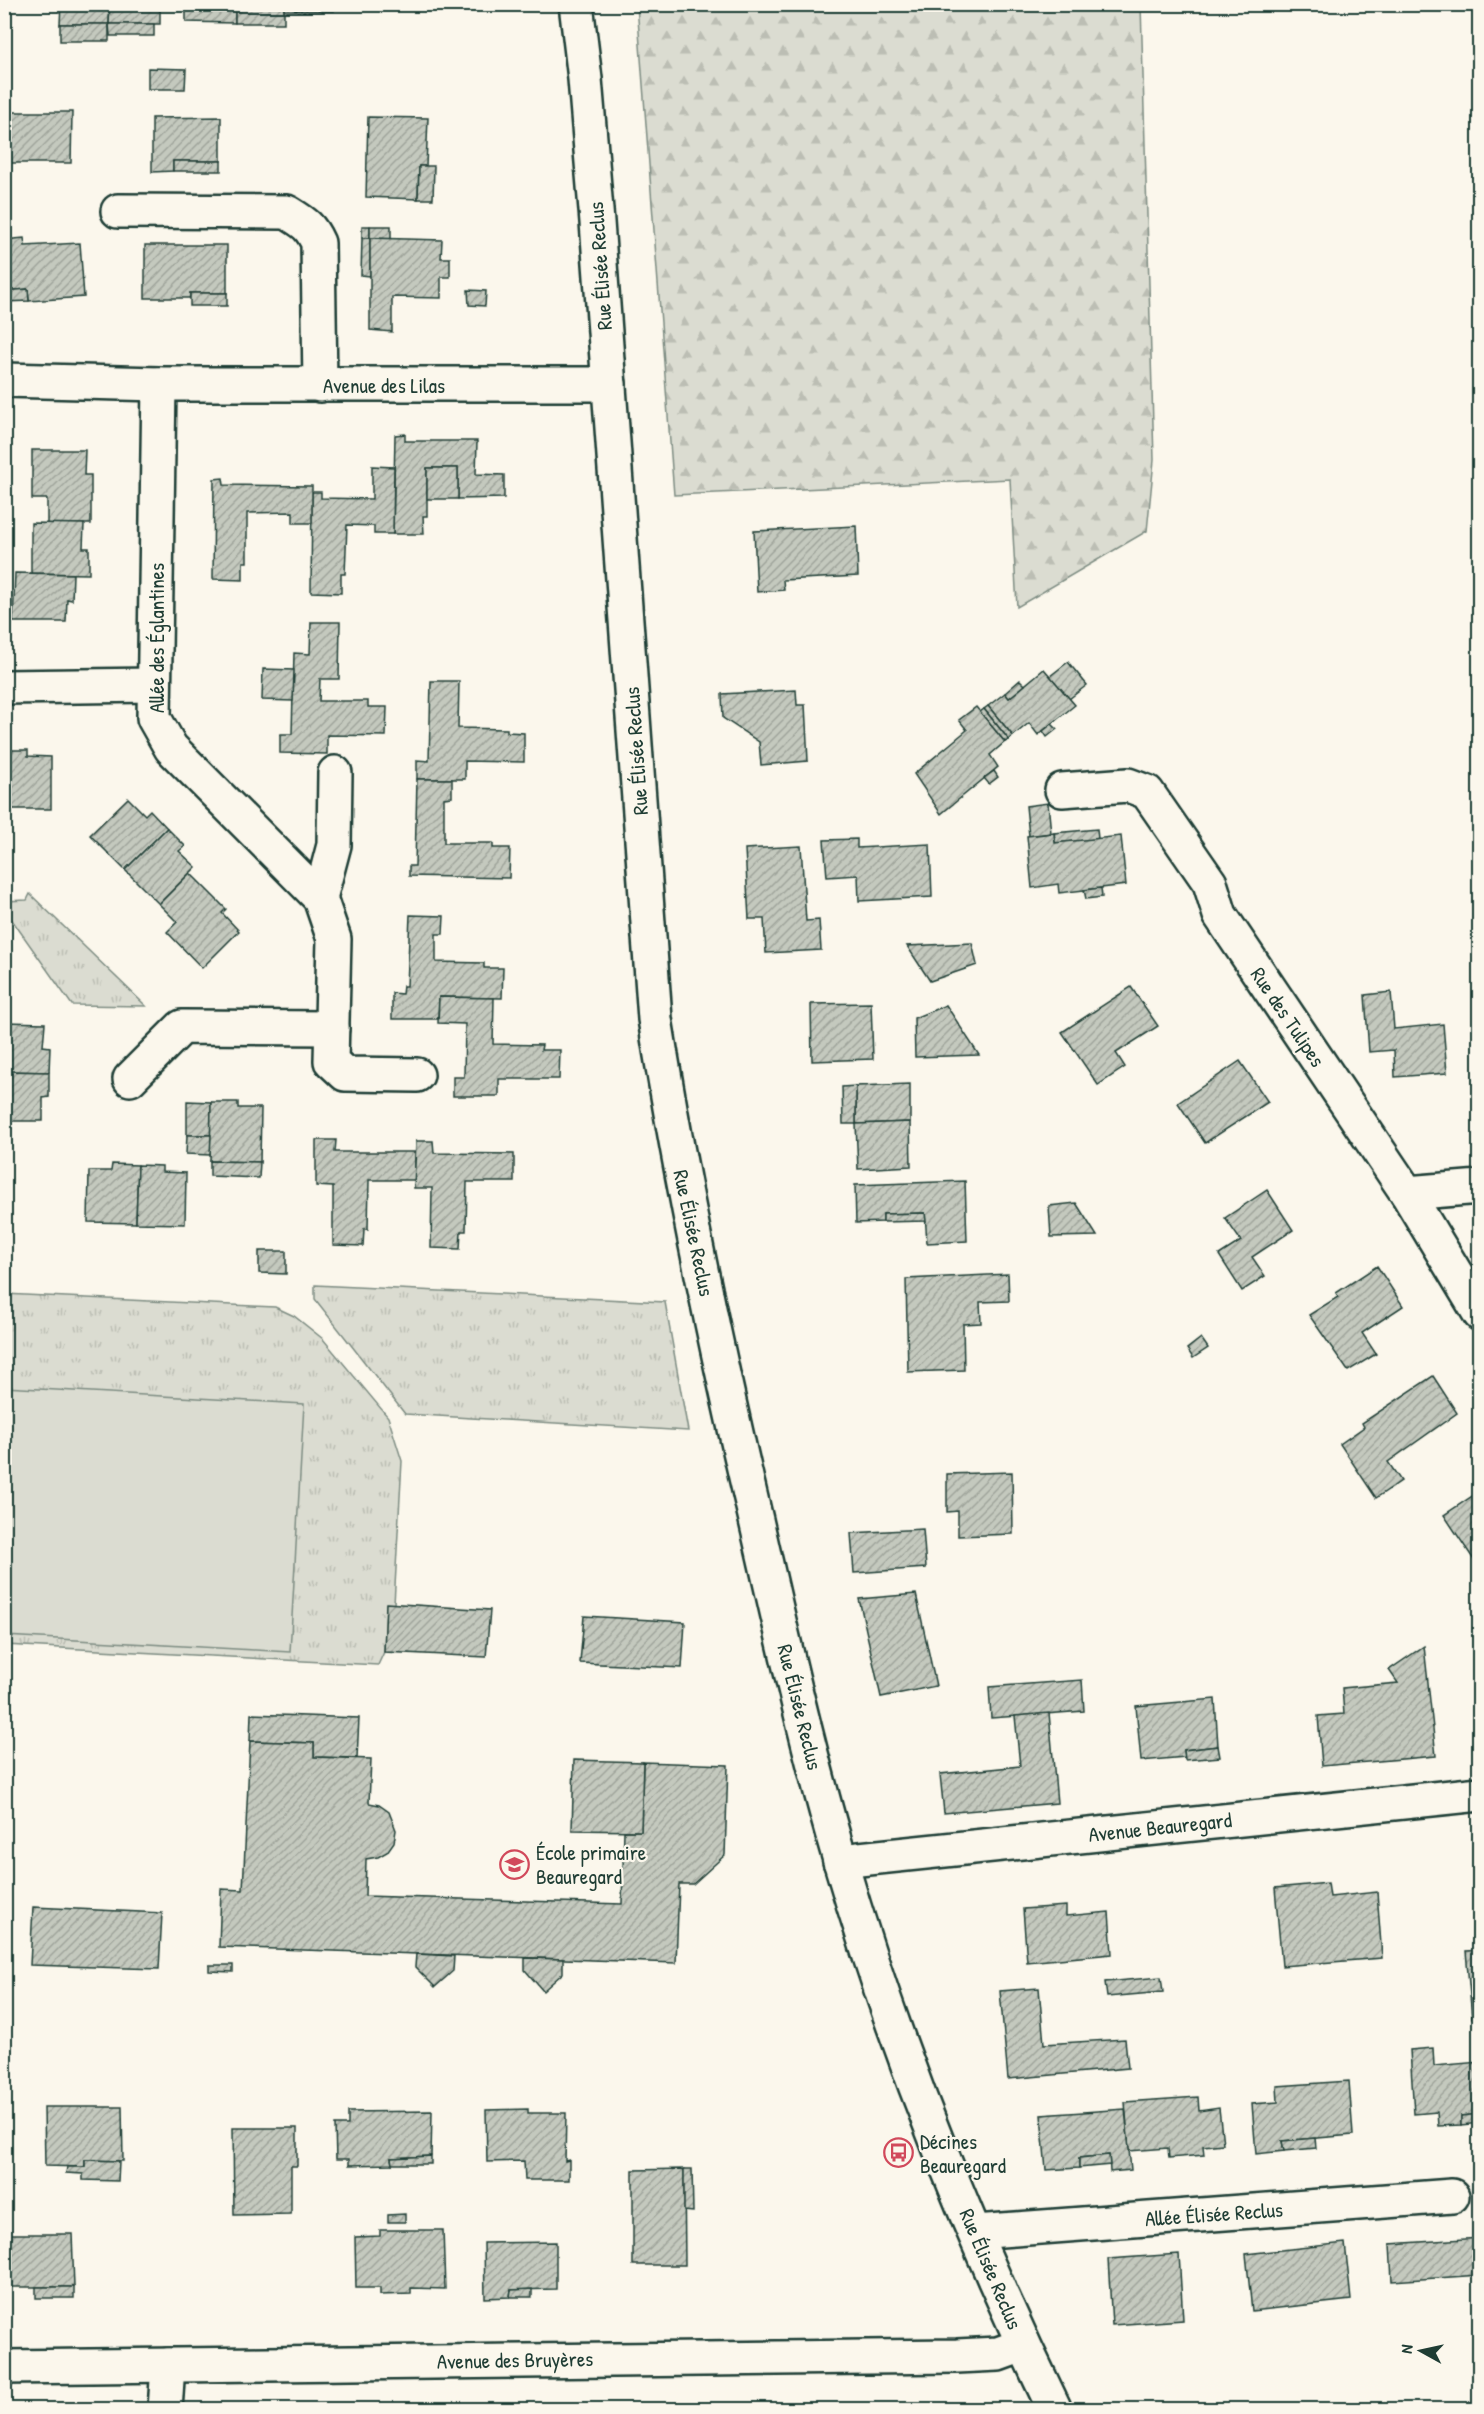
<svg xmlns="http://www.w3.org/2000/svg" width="1484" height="2414" font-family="'Patrick Hand',sans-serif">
	<defs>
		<pattern id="grass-tufts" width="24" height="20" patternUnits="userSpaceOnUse" patternTransform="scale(1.5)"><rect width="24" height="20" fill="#dbdcd1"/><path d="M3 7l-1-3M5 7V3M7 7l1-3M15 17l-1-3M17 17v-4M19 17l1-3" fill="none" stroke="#bcbeb4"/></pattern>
		<pattern id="forest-firs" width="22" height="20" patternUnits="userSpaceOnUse" patternTransform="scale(1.5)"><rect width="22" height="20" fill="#dbdcd1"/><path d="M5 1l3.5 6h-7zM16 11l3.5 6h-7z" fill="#bcbeb4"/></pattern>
		<pattern id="building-hatch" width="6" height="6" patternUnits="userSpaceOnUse" patternTransform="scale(1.5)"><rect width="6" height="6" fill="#c4c9be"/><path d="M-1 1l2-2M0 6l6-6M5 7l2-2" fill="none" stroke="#9fa49b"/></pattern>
	</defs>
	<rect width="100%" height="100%" fill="#fbf7ec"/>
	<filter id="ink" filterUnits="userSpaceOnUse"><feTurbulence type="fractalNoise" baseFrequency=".0167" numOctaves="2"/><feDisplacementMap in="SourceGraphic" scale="12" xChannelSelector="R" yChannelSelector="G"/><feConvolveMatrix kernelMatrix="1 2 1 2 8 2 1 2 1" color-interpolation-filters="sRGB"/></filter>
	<g filter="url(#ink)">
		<g fill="url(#grass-tufts)" stroke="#7d8c82" stroke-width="1.5">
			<path d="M30 894 146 1006 72 1005 5 910V901L27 900Z"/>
			<path d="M315 1285 665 1302 688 1431 405 1414 315 1299Z"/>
			<path d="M4 1294 275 1307 294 1316 323 1339 388 1417 402 1461 394 1604H386L384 1652 378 1665 5 1645Z"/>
		</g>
		<path fill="url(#forest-firs)" stroke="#7d8c82" stroke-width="1.5" d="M637 5H1141L1154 460 1147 531 1017 607 1010 479 674 495Z"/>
		<path fill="#dbdcd1" stroke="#7d8c82" stroke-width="1.5" d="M4 1387 304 1404 290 1652 5 1636Z"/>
		<g fill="url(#building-hatch)" stroke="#1f3d34" stroke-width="1.5">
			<path d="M12 4H61V7Z"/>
			<path d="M61 4H110L109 24H60Z"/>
			<path d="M110 4H160V24H109Z"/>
			<path d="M186 4H235V23L186 22Z"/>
			<rect x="235" y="4" width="49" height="19"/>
			<path d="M284 4H334V11L284 10Z"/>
			<rect x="60" y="24" width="49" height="17"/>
			<path d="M109 24H154V36H110Z"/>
			<path d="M148 68 186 69 185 89H148Z"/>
			<path d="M4 112H72L71 163H4Z"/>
			<path d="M221 117V161H173V171L152 172V118Z"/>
			<path d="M368 117 428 118 426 166H419L418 199 366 197Z"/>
			<rect x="173" y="161" width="48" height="10"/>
			<path d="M419 166H434L433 199H418Z"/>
			<rect x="362" y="226" width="8" height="12"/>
			<path d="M370 226H391V239L370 238Z"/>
			<path d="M24 238 25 246 80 243 84 297 29 301 28 289 4 291V240Z"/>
			<path d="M362 238H370V276L361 275Z"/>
			<path d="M370 238 442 240 441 258H450V277H441V298L392 297V332L370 330Z"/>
			<path d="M145 245H227V293H190V298H145Z"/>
			<path d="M28 289 29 301 4 302V291Z"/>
			<path d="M468 290 486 291 485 306 469 305Z"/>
			<rect x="190" y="293" width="37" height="13"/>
			<path d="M405 434V441H477L476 474 504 475V498L458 499V468H427V516H423L424 534H393L395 435Z"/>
			<path d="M32 450H85L84 475H91V524H47V499H32Z"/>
			<path d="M372 466 394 467 393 534H374V526L347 525 345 574H341V593L311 592 312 492H321V498L372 499Z"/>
			<rect x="427" y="468" width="31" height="31"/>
			<path d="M223 478 224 485 312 486V523H293V512L247 513V562H243V580L213 579 214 479Z"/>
			<path d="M31 523 84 524 83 548H89V574L31 573Z"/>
			<path d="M856 526 858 576 783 580 784 590 757 592 754 531Z"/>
			<path d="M15 573 73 574 72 600 67 599 66 622H13Z"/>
			<path d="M311 622H340L339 679H320L319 701H368V707H387L386 736 327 735V754L280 753V734H292L294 653 310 654Z"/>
			<path d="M1068 662 1087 685 1069 699 1050 676Z"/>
			<path d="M263 669 294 670 293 701 262 700Z"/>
			<path d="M1044 669 1075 705 1038 735 1029 723 1013 736 988 706 1005 693 1009 698Z"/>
			<path d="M1020 680 1025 685 1009 698 1005 693Z"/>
			<path d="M431 681H459L458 728 507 729V732L524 733V762L465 761V779H417V760L429 761Z"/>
			<path d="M796 690 797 705H805L808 761 761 765 759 742 723 718 722 694Z"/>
			<path d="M988 706 1013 736 1009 740 984 709Z"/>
			<path d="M976 707 1005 742 990 755 998 767 941 814 914 774 967 730 959 720Z"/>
			<path d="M984 709 1009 740 1005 742 980 712Z"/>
			<path d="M1052 724 1057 729 1047 737 1043 731Z"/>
			<path d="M4 750H28V756L51 757V809H4Z"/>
			<path d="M994 771 998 777 989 784 984 778Z"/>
			<path d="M417 779H452V797L444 798V843H493V848H510L509 878 409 876V866H415Z"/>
			<path d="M128 798 145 815 150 810 167 828 125 870 90 835Z"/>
			<path d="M1048 803 1051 833 1029 836 1026 806Z"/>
			<path d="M167 828 185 846 179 851 196 867 159 904 125 870Z"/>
			<path d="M1097 829 1098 839 1055 843 1054 833Z"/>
			<path d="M1054 833 1055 843 1121 836 1126 885 1059 893 1058 884 1032 888 1027 836Z"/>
			<path d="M857 839V848L930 844 932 897 859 901 858 875 827 877 824 840Z"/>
			<path d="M801 846 806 921 819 920 821 950 766 953 764 919H749L745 849Z"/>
			<path d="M190 873 226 909 222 913 239 931 202 968 167 932 177 922 159 904Z"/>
			<path d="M1101 888 1102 897 1086 899 1084 890Z"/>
			<path d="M410 915 444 916 443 934H436V962L484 963V968H503L502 998 439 997 438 1019H392V993L402 994 403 986H407Z"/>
			<path d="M972 943 977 965 930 981 907 946Z"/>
			<path d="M1131 987 1158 1026 1116 1053 1125 1067 1098 1085 1062 1032Z"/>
			<path d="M1391 992 1394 1029 1443 1024 1447 1073 1395 1077 1394 1050 1369 1052 1365 995Z"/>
			<path d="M439 997 494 998 493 1044 542 1045 541 1050H560L559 1079H499V1096H453V1077H464L465 1024 438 1023Z"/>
			<path d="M871 1003 873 1059 812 1061 811 1004Z"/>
			<path d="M946 1005 979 1055 915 1057 914 1018Z"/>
			<path d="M4 1022 45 1023 43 1046 50 1047 49 1072 4 1071Z"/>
			<path d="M1240 1061 1268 1102 1205 1143 1178 1103Z"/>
			<path d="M4 1071 49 1072V1097L43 1098V1121H4Z"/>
			<path d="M910 1084V1122L856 1124V1086Z"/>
			<path d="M856 1086V1124H843L842 1087Z"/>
			<path d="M187 1101 211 1102V1135H187Z"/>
			<path d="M211 1102H238V1108H261L260 1162 210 1161Z"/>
			<path d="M910 1122 911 1166 858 1169 856 1124Z"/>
			<path d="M187 1135H211L210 1155 186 1154Z"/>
			<path d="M316 1140H336L335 1152H415V1180H369L368 1229H364L363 1246 333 1245V1187L316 1186Z"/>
			<path d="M416 1141H433L434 1153 514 1154V1182H467L466 1231H461L460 1249 431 1248 432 1188H414Z"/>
			<path d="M210 1161 260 1162 259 1178 210 1176Z"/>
			<path d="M112 1164 138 1165 136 1223 88 1222 89 1171H111Z"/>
			<path d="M138 1165 162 1166V1172L186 1173 185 1224 136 1223Z"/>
			<path d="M965 1181 967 1241 927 1243 925 1213 883 1214V1222L856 1223 855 1185Z"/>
			<path d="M1267 1190 1293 1230 1252 1257 1265 1276 1242 1291 1219 1255 1241 1241 1225 1218Z"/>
			<path d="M1076 1203 1097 1236 1051 1237 1049 1206Z"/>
			<path d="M925 1213 926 1221 883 1222V1214Z"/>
			<path d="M259 1251H286V1274L259 1273Z"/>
			<path d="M1377 1266 1403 1306 1362 1333 1376 1354 1348 1371 1309 1315 1338 1297 1336 1293Z"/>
			<path d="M1008 1274 1009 1301 980 1302 981 1323 963 1324 964 1370 908 1372 906 1279Z"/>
			<path d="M1201 1338 1208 1348 1193 1358 1187 1349Z"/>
			<path d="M1433 1376 1457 1413 1388 1462 1401 1481 1376 1498 1340 1444 1364 1427 1362 1423Z"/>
			<path d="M1012 1472 1013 1534 958 1536V1511L947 1512V1474Z"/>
			<path d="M1480 1491V1569L1444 1515Z"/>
			<path d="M923 1529 926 1568 854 1573 851 1533Z"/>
			<path d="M916 1594 936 1686 881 1697 859 1599Z"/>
			<path d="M386 1603 490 1610 486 1657 384 1652Z"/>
			<path d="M584 1616 685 1622 682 1668 580 1663Z"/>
			<path d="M1424 1646 1436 1756 1322 1766 1318 1716 1344 1714 1342 1688 1398 1683 1389 1670Z"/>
			<path d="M1082 1680 1084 1711 991 1718 989 1687Z"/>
			<path d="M1215 1699 1218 1746 1184 1750 1185 1757 1141 1761 1136 1706Z"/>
			<path d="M1049 1713 1057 1803 944 1813 940 1774 1020 1766 1015 1716Z"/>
			<path d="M251 1714 359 1718 357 1758 314 1757V1743L250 1741Z"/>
			<path d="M250 1741 314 1743V1757L371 1759 369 1803 379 1805 389 1812 396 1830 394 1842 387 1852 378 1857 366 1859 365 1896 622 1904 624 1831H641L643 1762 728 1765 725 1855 693 1884H679L676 1963 219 1947 221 1889 243 1890Z"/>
			<path d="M1218 1746 1220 1757 1185 1760 1184 1750Z"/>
			<path d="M574 1760 643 1762 641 1831 572 1830Z"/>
			<path d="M1328 1883 1330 1897 1377 1892 1382 1958 1282 1966 1275 1888Z"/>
			<path d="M1066 1906V1916L1109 1912 1112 1954 1027 1962 1023 1909Z"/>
			<path d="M33 1907 162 1913 159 1969 30 1965Z"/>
			<path d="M1480 1950V2017L1472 2018 1466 1951Z"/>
			<path d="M416 1954 454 1956 453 1971 435 1987 415 1967Z"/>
			<path d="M525 1958 563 1959V1973L543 1991 525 1970Z"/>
			<path d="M209 1965H233V1972L209 1971Z"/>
			<path d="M1161 1977 1163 1992 1107 1997 1105 1982Z"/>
			<path d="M1039 1988 1044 2044 1125 2039 1128 2068 1008 2079 1000 1991Z"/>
			<path d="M1433 2048 1434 2066 1480 2062V2114L1461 2116V2125L1438 2126 1437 2112 1414 2114 1410 2050Z"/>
			<path d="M1349 2081 1353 2135 1282 2141 1284 2151 1256 2154 1252 2104 1278 2102 1277 2086Z"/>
			<path d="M1198 2097 1199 2111 1219 2108 1223 2144 1203 2146 1204 2155 1169 2158 1168 2148 1129 2151 1125 2102Z"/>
			<path d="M44 2107H122L123 2161 85 2160V2167L45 2166Z"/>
			<path d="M528 2109V2113H566L565 2161 569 2160V2180H525L524 2161 487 2162 486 2110Z"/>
			<path d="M1125 2109 1131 2170 1110 2172 1109 2155 1079 2158V2168L1046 2170 1041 2115Z"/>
			<path d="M432 2111 431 2156 391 2158 392 2164 349 2165V2159H336L335 2125H348V2112Z"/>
			<path d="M1480 2114V2123L1461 2125V2116Z"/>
			<path d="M233 2128H297V2166H291V2214L234 2215Z"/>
			<path d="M1315 2138 1316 2148 1284 2151 1282 2141Z"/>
			<path d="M1109 2155 1110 2165 1079 2168V2158Z"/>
			<path d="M431 2156V2164H392L391 2158Z"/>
			<path d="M85 2160 119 2161 118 2181 83 2180V2174L66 2173 67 2167H85Z"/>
			<path d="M684 2169 685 2265H633V2170Z"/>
			<path d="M684 2169H692L693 2212 684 2211Z"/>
			<path d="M405 2214V2222H388V2215Z"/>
			<path d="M380 2230H443L445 2289 411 2288V2294L380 2295V2288H356L355 2237 380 2236Z"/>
			<path d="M4 2234H72L74 2287H4Z"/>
			<path d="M1480 2238V2275L1392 2281 1390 2244Z"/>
			<path d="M556 2242V2289L511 2290 510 2297 485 2298 484 2243Z"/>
			<path d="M1345 2243 1351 2300 1252 2311 1246 2254Z"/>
			<path d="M1179 2254 1183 2320 1112 2325 1108 2259Z"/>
			<rect x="36" y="2287" width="38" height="11"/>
			<path d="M532 2289V2297H510L511 2290Z"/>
		</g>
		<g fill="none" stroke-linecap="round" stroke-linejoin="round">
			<defs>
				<g id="street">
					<path d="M118 211 287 212C303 222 310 225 318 243L320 385"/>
					<path d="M4 380 159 384H609"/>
					<path d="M159 384 154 718 171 748 320 898 334 939 331 1061 345 1074 417 1075"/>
					<path d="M4 687 154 685"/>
					<path d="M1062 790 1128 785 1147 792 1210 883 1220 915 1407 1193 1480 1314"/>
					<path d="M320 898 334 845 335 773"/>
					<path d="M130 1079 182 1027 332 1028"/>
					<path d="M1407 1193 1480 1187"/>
					<path d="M840 1861 1480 1794"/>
					<path d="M975 2232 1452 2196"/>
					<path d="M4 2367 957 2356 998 2354 1023 2345"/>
					<path d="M165 2410 168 2365"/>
				</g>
				<path id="secondary" d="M576 4 585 79 597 222 655 1019C682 1187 717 1354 756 1520 782 1634 807 1747 840 1860 895 2048 969 2233 1055 2410"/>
			</defs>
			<use href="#street" stroke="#1f3d34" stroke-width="38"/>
			<use href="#secondary" stroke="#1f3d34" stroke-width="38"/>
			<use href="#street" stroke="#fbf7ec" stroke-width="33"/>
			<use href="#secondary" stroke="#fbf7ec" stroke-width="33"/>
		</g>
	</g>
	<defs>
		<symbol id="school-ring" viewBox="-11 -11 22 22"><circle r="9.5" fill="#fbf7ec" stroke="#d1495b" stroke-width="1.5"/><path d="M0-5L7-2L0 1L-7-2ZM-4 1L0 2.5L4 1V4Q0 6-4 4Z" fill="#d1495b"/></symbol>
		<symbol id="bus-ring" viewBox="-11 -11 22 22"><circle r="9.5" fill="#fbf7ec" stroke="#d1495b" stroke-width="1.5"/><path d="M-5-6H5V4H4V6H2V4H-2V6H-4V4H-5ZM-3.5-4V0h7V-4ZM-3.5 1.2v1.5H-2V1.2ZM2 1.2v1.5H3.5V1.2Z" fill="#d1495b"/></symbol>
	</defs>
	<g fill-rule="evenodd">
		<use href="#school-ring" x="498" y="1848" width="33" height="33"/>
		<use href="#bus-ring" x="882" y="2136" width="33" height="33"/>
	</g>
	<g text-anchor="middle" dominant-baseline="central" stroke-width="4.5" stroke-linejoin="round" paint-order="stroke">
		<g font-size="21" fill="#1f3d34" stroke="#fbf7ec">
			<text transform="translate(600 266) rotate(-94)">Rue Élisée Reclus</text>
			<text x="384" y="385">Avenue des Lilas</text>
			<text transform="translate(156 638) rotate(-90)">Allée des Églantines</text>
			<text transform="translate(636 751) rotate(-94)">Rue Élisée Reclus</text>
			<text transform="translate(1288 1017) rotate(56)">Rue des Tulipes</text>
			<text transform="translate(694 1233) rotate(78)">Rue Élisée Reclus</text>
			<text transform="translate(800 1707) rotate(76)">Rue Élisée Reclus</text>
			<text transform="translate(1160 1827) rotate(-6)">Avenue Beauregard</text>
			<text transform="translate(1214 2214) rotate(-4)">Allée Élisée Reclus</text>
			<text transform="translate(991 2269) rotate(67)">Rue Élisée Reclus</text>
			<text transform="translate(515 2360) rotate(-1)">Avenue des Bruyères</text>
		</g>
		<g font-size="21" fill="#1f3d34" stroke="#fbf7ec" text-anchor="start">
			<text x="536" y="1852">École primaire<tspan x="536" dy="24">Beauregard</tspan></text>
			<text x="920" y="2141">Décines<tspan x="920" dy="24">Beauregard</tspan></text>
		</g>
	</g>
	<rect width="1484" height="2414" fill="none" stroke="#fbf7ec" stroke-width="24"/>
	<rect x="12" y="12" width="1460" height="2390" fill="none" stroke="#1f3d34" stroke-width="2" filter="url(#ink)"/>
	<g transform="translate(1421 2351) rotate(278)" stroke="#fbf7ec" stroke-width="4.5" paint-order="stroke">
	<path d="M0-4.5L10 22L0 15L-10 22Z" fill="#1f3d34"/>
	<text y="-9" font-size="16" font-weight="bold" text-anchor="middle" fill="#1f3d34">N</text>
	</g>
</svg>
